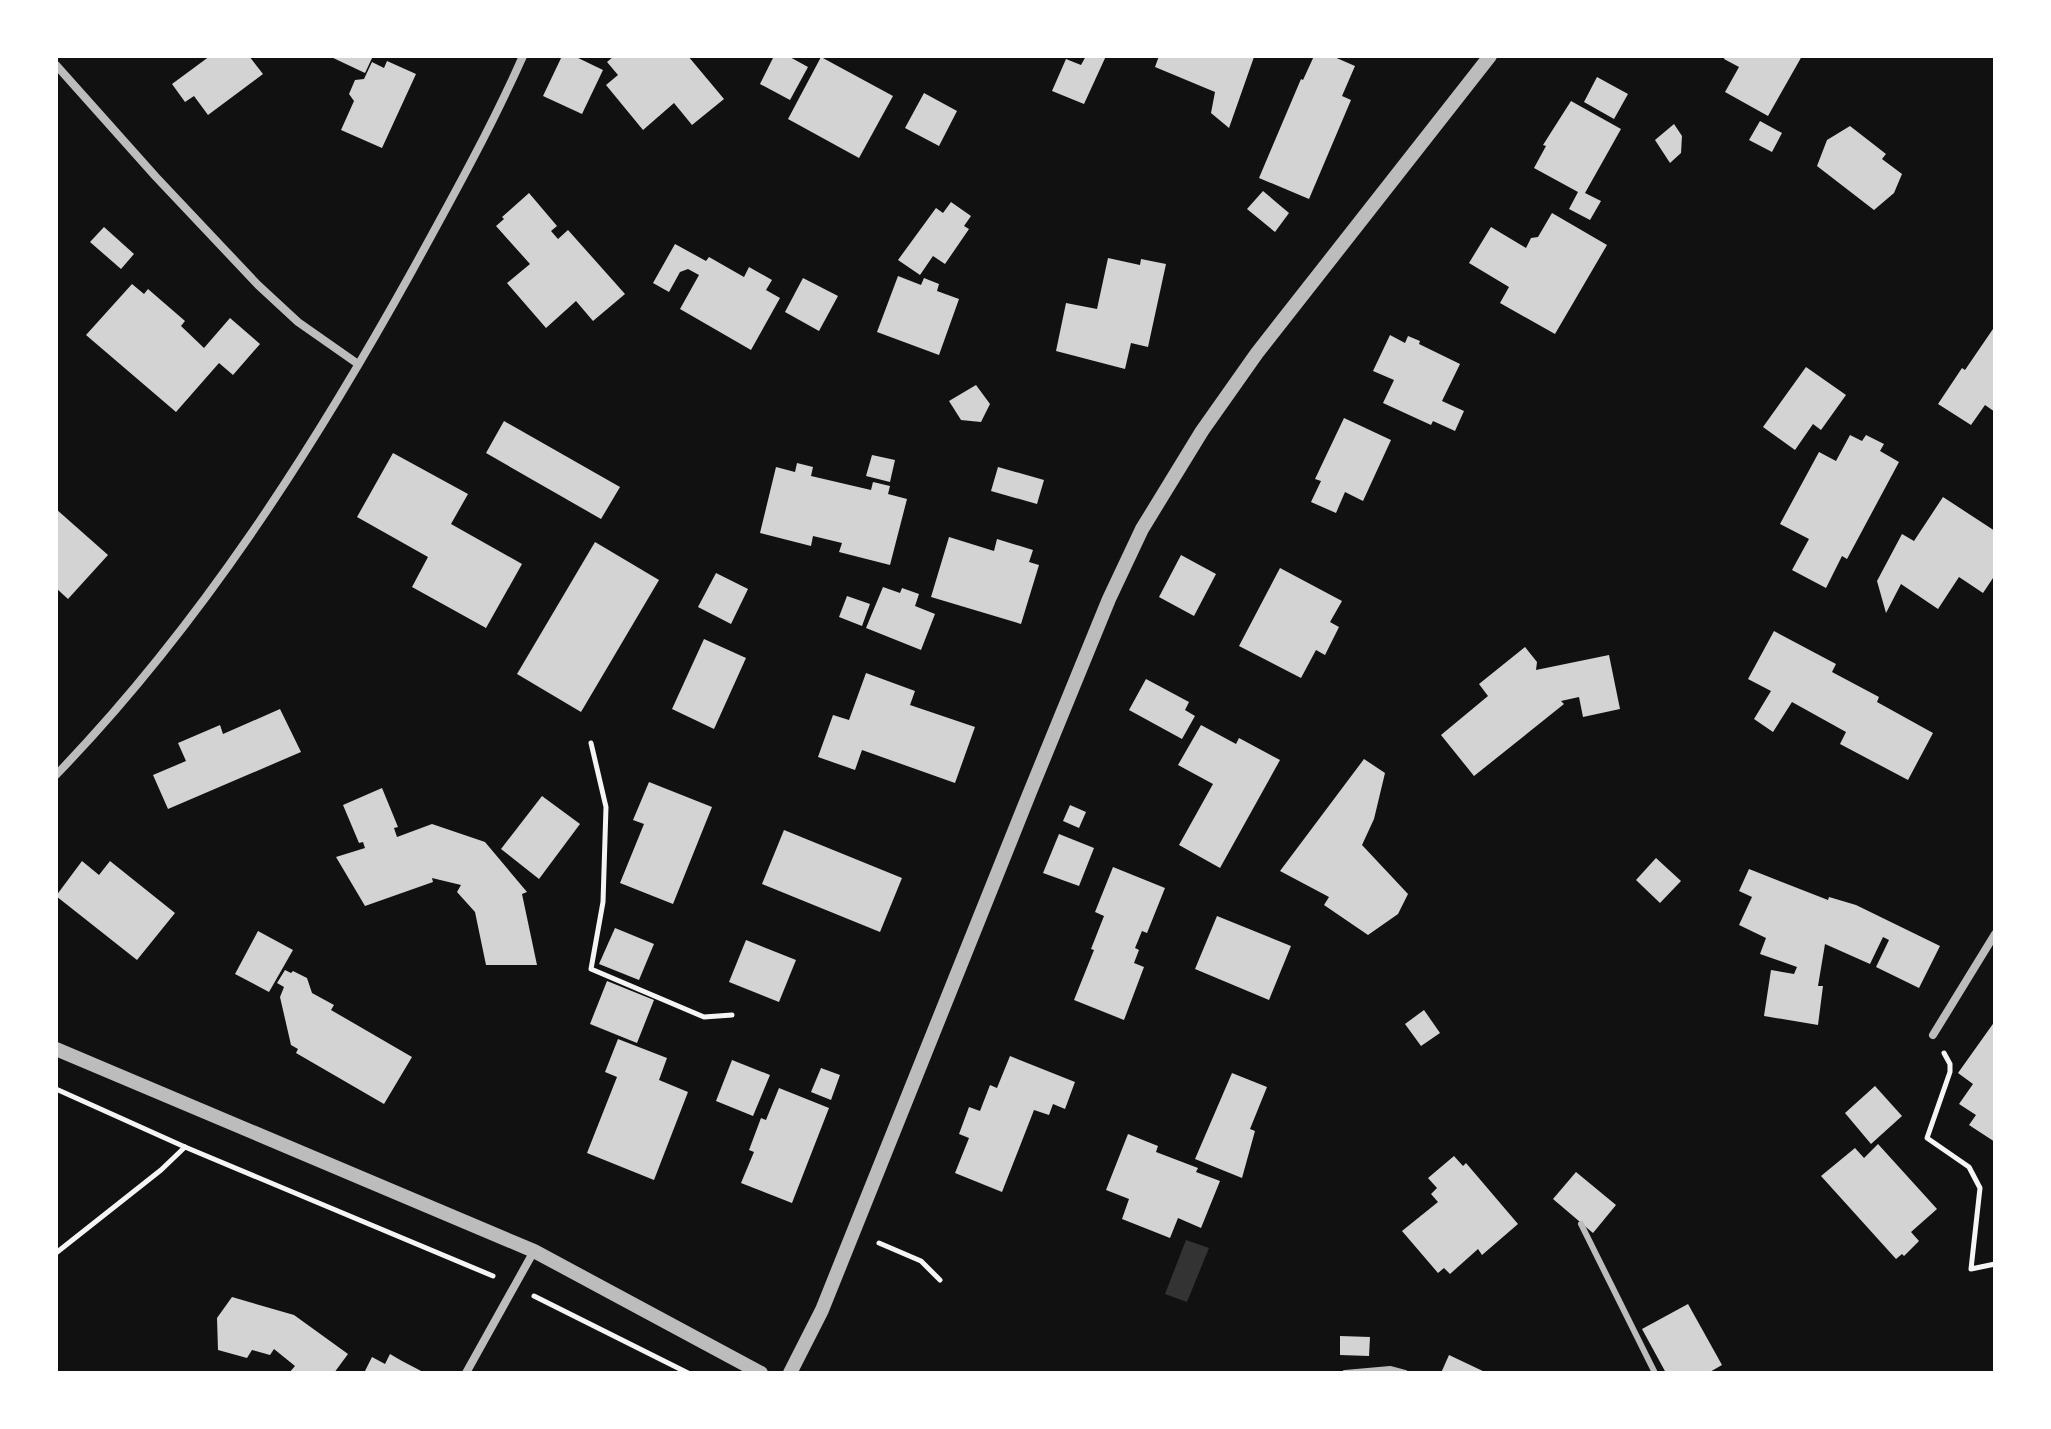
<svg xmlns="http://www.w3.org/2000/svg" width="2051" height="1429" font-family="'Space Grotesk',sans-serif">
	<rect width="100%" height="100%" fill="#111"/>
	<path fill="#333" d="M1186 1240 1209 1248 1187 1302 1165 1294Z"/>
	<g fill="#d3d3d3">
		<path d="M210 56H249L263 74 208 115 194 96 185 102 172 84Z"/>
		<path d="M329 56H373L365 73Z"/>
		<path d="M562 56H574L603 70 582 114 543 96Z"/>
		<path d="M614 56H688L724 99 692 125 674 103 643 130 606 85 618 75 607 62Z"/>
		<path d="M774 56H788L808 67 790 100 760 84Z"/>
		<path d="M1086 56H1106L1084 104 1052 91 1066 59 1081 65Z"/>
		<path d="M1159 56 1254 57 1229 128 1211 113 1215 92 1155 67Z"/>
		<path d="M1314 56H1332L1355 66 1342 96 1351 100 1309 199 1259 178 1301 79 1303 80Z"/>
		<path d="M1725 56H1802L1768 116 1725 92 1739 67 1724 59Z"/>
		<path d="M821 57 893 96 859 158 788 119Z"/>
		<path d="M387 61 416 74 382 148 341 130 354 101 349 94 355 80 364 79 372 62 384 68Z"/>
		<path d="M1597 77 1628 94 1614 119 1584 102Z"/>
		<path d="M924 93 957 111 939 146 905 128Z"/>
		<path d="M1571 101 1621 129 1585 193 1601 201 1590 220 1569 209 1578 192 1534 168 1546 146 1543 145Z"/>
		<path d="M1760 121 1782 133 1772 152 1749 140Z"/>
		<path d="M1674 124 1682 136 1681 153 1670 163 1655 140Z"/>
		<path d="M1850 126 1886 154 1882 159 1902 174 1894 193 1874 210 1817 166 1827 140Z"/>
		<path d="M1263 191 1289 213 1275 232 1247 209Z"/>
		<path d="M529 193 557 226 551 231 558 239 568 230 625 294 593 321 576 301 546 328 507 283 530 264 496 226 504 219 502 217Z"/>
		<path d="M951 202 971 216 964 226 969 229 945 264 933 256 920 275 898 260 936 208 943 213Z"/>
		<path d="M1552 213 1607 245 1555 334 1500 303 1509 287 1469 263 1491 227 1526 248 1531 238 1538 237Z"/>
		<path d="M104 227 134 254 121 269 90 242Z"/>
		<path d="M675 244 706 261 709 257 744 277 749 267 772 280 766 290 780 298 751 350 680 309 699 275 688 269 680 272 669 292 653 283Z"/>
		<path d="M1108 258 1140 265 1141 259 1166 264 1148 347 1131 343 1125 369 1056 351 1066 303 1097 309Z"/>
		<path d="M898 276 921 285 924 278 939 284 937 291 959 299 939 355 877 332Z"/>
		<path d="M803 278 838 296 819 331 785 312Z"/>
		<path d="M132 284 144 294 148 289 185 321 181 326 204 348 230 318 260 344 233 375 219 363 176 412 86 335Z"/>
		<path d="M1995 326V412L1985 405 1971 425 1938 404 1962 368 1965 370Z"/>
		<path d="M1390 335 1405 343 1408 336 1420 341 1419 344 1460 364 1442 401 1464 411 1455 431 1433 421 1431 425 1383 403 1394 380 1373 371Z"/>
		<path d="M1806 367 1846 395 1821 430 1813 424 1795 450 1763 427Z"/>
		<path d="M976 385 990 404 981 422 961 420 949 401Z"/>
		<path d="M1344 418 1391 440 1363 501 1345 492 1336 513 1311 502 1321 481 1315 479Z"/>
		<path d="M504 421 620 487 601 519 486 453Z"/>
		<path d="M1850 435 1862 441 1866 435 1884 444 1880 451 1899 462 1847 559 1842 556 1826 588 1792 570 1809 539 1780 524 1819 452 1836 461Z"/>
		<path d="M393 453 468 494 451 524 522 564 486 628 412 587 428 557 357 517Z"/>
		<path d="M872 455 895 460 890 482 866 476Z"/>
		<path d="M797 463 813 467 811 476 871 490 873 482 890 486 888 494 907 499 890 565 839 552 842 543 813 536 811 546 760 533 776 467 795 472Z"/>
		<path d="M998 467 1044 480 1037 504 991 491Z"/>
		<path d="M1943 497 1995 531V575L1983 593 1959 577 1938 609 1901 584 1886 613 1877 581 1902 534 1914 541Z"/>
		<path d="M56 509 108 555 68 599 56 588Z"/>
		<path d="M949 537 994 551 997 539 1033 550 1029 562 1039 565 1021 624 931 597Z"/>
		<path d="M595 542 659 580 581 712 517 674Z"/>
		<path d="M1181 555 1216 574 1194 616 1159 597Z"/>
		<path d="M1280 568 1342 601 1330 622 1339 627 1325 655 1316 650 1301 678 1239 646Z"/>
		<path d="M716 573 748 589 731 624 698 607Z"/>
		<path d="M883 587 900 593 902 588 919 594 915 606 935 614 921 650 866 628Z"/>
		<path d="M847 596 870 604 862 626 839 617Z"/>
		<path d="M1774 631 1836 664 1832 672 1879 697 1877 702 1933 733 1908 780 1840 744 1846 732 1792 702 1773 732 1754 719 1771 691 1748 679Z"/>
		<path d="M704 639 746 658 714 729 672 709Z"/>
		<path d="M1525 647 1537 662 1536 670 1609 655 1620 709 1583 717 1579 697 1561 701 1564 704 1474 776 1441 735 1488 696 1479 684Z"/>
		<path d="M866 673 915 691 910 705 975 727 955 783 862 750 855 770 818 757 833 715 849 720Z"/>
		<path d="M1146 679 1189 702 1185 710 1195 716 1182 739 1129 710Z"/>
		<path d="M280 709 301 752 168 809 153 775 186 761 178 743 220 725 223 734Z"/>
		<path d="M1201 725 1236 744 1239 738 1280 760 1220 868 1179 845 1213 784 1178 765Z"/>
		<path d="M1364 759 1385 773 1374 819 1362 845 1408 894 1398 914 1368 935 1324 905 1329 897 1280 871Z"/>
		<path d="M649 782 712 807 673 904 620 883 644 824 633 820Z"/>
		<path d="M382 788 398 827 394 828 397 837 432 824 485 842 527 892 522 894 537 965H486L475 912 457 892 461 885 432 878 433 882 365 906 336 857 365 848 363 842 359 843 343 805Z"/>
		<path d="M542 796 580 824 539 879 501 849Z"/>
		<path d="M1070 805 1086 812 1079 828 1063 821Z"/>
		<path d="M784 830 902 878 880 932 762 884Z"/>
		<path d="M1059 834 1094 848 1079 886 1043 873Z"/>
		<path d="M1656 858 1681 881 1660 903 1636 880Z"/>
		<path d="M82 861 99 875 110 861 175 913 137 960 56 896Z"/>
		<path d="M1113 867 1165 888 1147 933 1142 931 1135 948 1139 950 1134 963 1144 967 1124 1020 1074 1000 1094 950 1091 949 1104 916 1095 912Z"/>
		<path d="M1749 869 1828 900 1829 897 1856 905 1940 946 1919 988 1876 967 1889 940 1883 937 1870 964 1825 944 1818 986H1823L1818 1025 1764 1016 1771 970 1794 974 1797 967 1760 954 1766 938 1739 925 1752 897 1739 891Z"/>
		<path d="M1217 916 1291 946 1269 1000 1195 969Z"/>
		<path d="M615 928 654 944 639 980 599 964Z"/>
		<path d="M258 931 293 950 269 992 235 974Z"/>
		<path d="M746 940 796 960 779 1002 729 982Z"/>
		<path d="M285 970 291 973 293 971 307 978 312 993 334 1005 331 1010 412 1057 384 1104 296 1053 298 1049 291 1045 280 997 284 987 277 983Z"/>
		<path d="M607 981 654 1000 637 1043 590 1024Z"/>
		<path d="M1424 1010 1440 1033 1421 1046 1405 1024Z"/>
		<path d="M1995 1021V1142L1969 1125 1976 1115 1959 1104 1973 1084 1958 1073Z"/>
		<path d="M618 1039 667 1058 659 1080 688 1092 654 1180 587 1153 617 1077 605 1072Z"/>
		<path d="M1010 1056 1075 1082 1065 1109 1053 1104 1049 1115 1034 1110 1002 1192 955 1173 969 1138 959 1134 969 1107 980 1111 990 1085 997 1088Z"/>
		<path d="M732 1060 770 1075 753 1116 716 1101Z"/>
		<path d="M821 1068 840 1075 831 1100 811 1092Z"/>
		<path d="M1232 1073 1267 1087 1250 1129 1255 1131 1242 1178 1195 1159Z"/>
		<path d="M1875 1086 1902 1116 1871 1144 1845 1113Z"/>
		<path d="M779 1088 829 1108 792 1203 741 1183 754 1152 749 1150 761 1118 766 1120Z"/>
		<path d="M1128 1134 1158 1146 1156 1152 1198 1168 1196 1172 1220 1181 1201 1228 1178 1218 1170 1238 1122 1219 1129 1199 1106 1190Z"/>
		<path d="M1878 1144 1937 1209 1911 1232 1919 1241 1904 1256 1902 1254 1896 1259 1821 1176 1855 1148 1864 1158Z"/>
		<path d="M1454 1156 1463 1166 1466 1163 1518 1224 1482 1255 1478 1249 1450 1274 1444 1268 1438 1273 1402 1231 1438 1202 1431 1194 1437 1188 1428 1178Z"/>
		<path d="M1576 1172 1616 1205 1593 1233 1553 1199Z"/>
		<path d="M232 1297 294 1315 348 1354 334 1373H289L295 1366 274 1349 270 1355 252 1350 247 1358 218 1350 217 1318Z"/>
		<path d="M1688 1304 1722 1365 1708 1373H1666L1642 1329Z"/>
		<path d="M1340 1336 1370 1337 1369 1356 1340 1355Z"/>
		<path d="M390 1354 402 1361 425 1373H364L372 1357 385 1364Z"/>
		<path d="M1449 1355 1487 1373H1441Z"/>
	</g>
	<g fill="none" stroke-linecap="round" stroke-linejoin="round">
		<g stroke="#f5f5f5" stroke-width="5">
			<path d="M591 743 606 807 603 902 591 969 704 1017 732 1015"/>
			<path d="M1944 1053 1950 1064V1072L1927 1138 1969 1167 1980 1188 1971 1269 1995 1264"/>
			<path d="M56 1089 185 1147 493 1276"/>
			<path d="M879 1243 921 1261 940 1280"/>
			<path d="M56 1253 161 1170 185 1147"/>
			<path d="M534 1296 688 1373"/>
		</g>
		<g stroke="#bcbcbc" stroke-width="6">
			<path d="M1581 1224 1655 1373"/>
			<path d="M1345 1373 1390 1369 1405 1373"/>
		</g>
		<g stroke="#bcbcbc" stroke-width="8">
			<path d="M56 65 156 177 258 285 298 322 358 364"/>
			<path d="M56 775C200 626 312 451 412 271 451 200 490 130 523 56"/>
			<path d="M1933 1035 1995 934"/>
			<path d="M466 1373 534 1251"/>
		</g>
		<g stroke="#bcbcbc" stroke-width="14">
			<path d="M56 1049 534 1251 761 1373"/>
			<path d="M790 1373 822 1310 1030 792 1109 599 1142 529 1202 431 1257 353 1490 56"/>
		</g>
	</g>
	<rect width="2051" height="1429" fill="none" stroke="#ffffff" stroke-width="116"/>
</svg>
